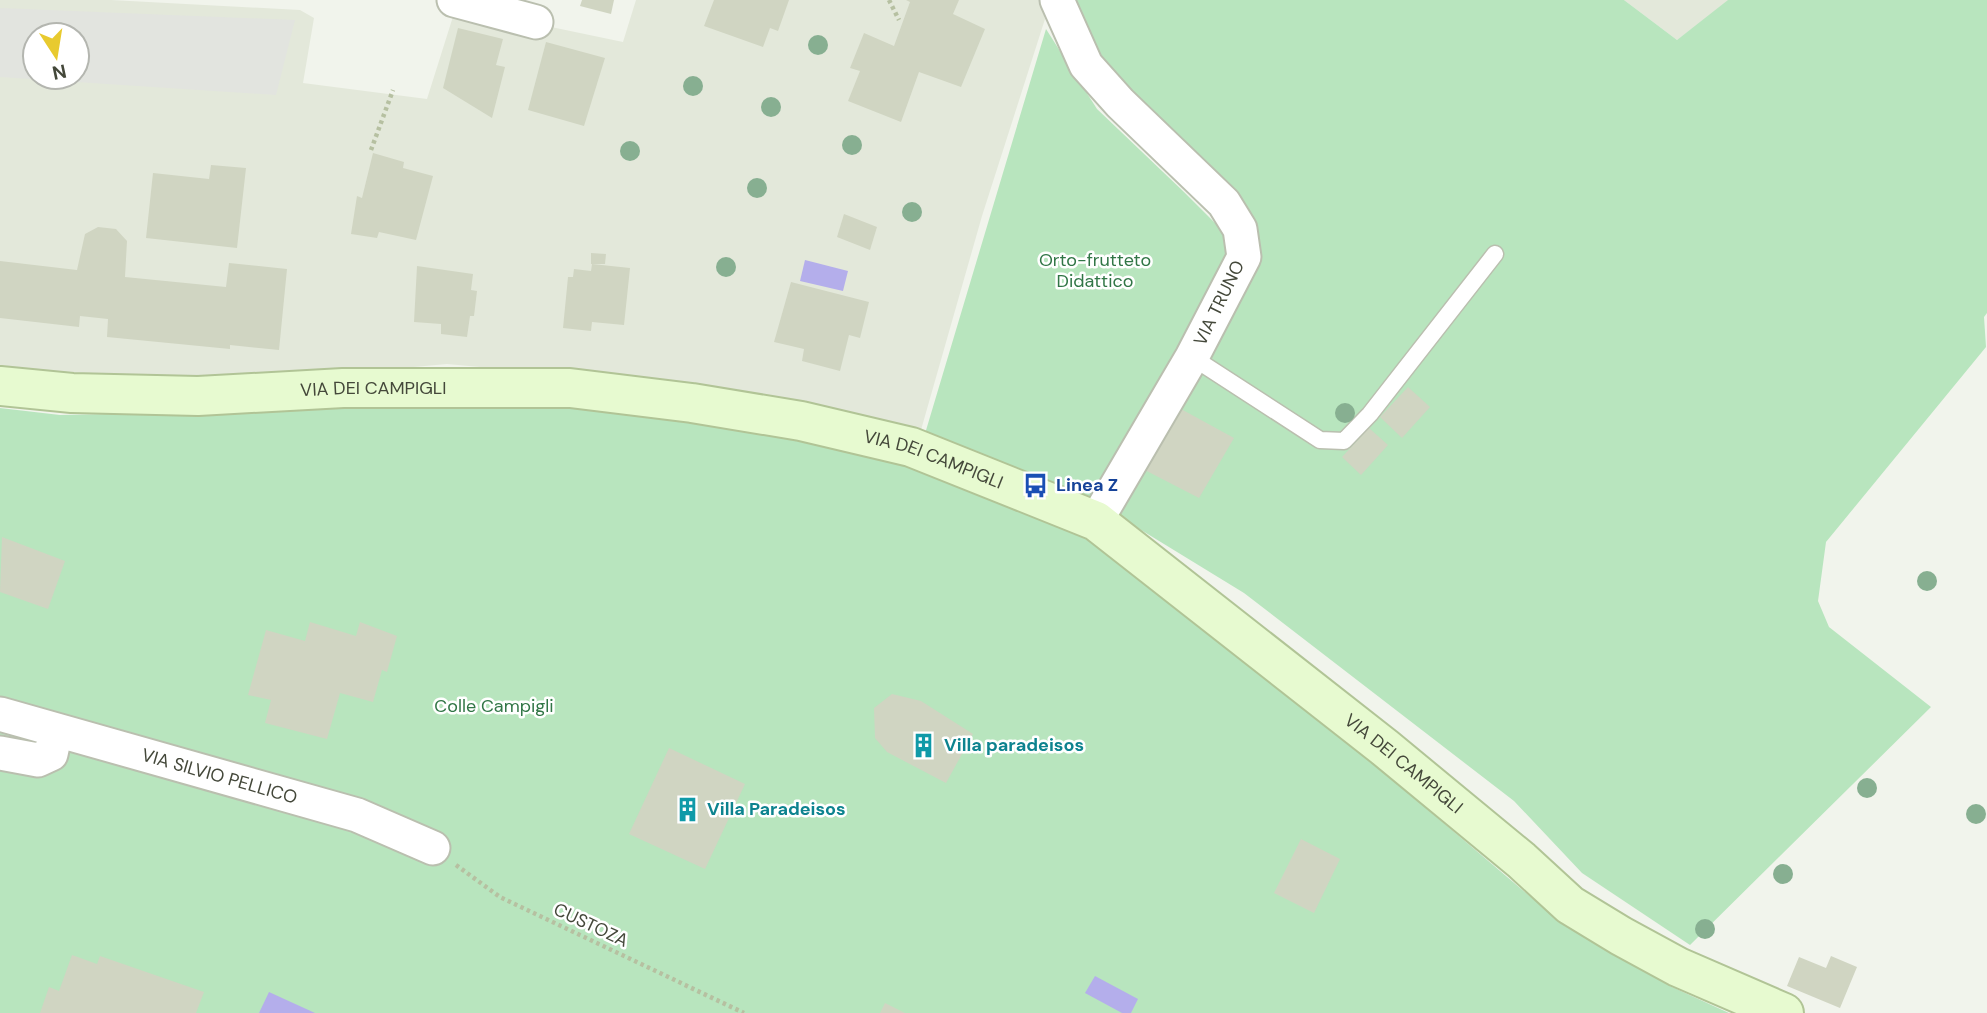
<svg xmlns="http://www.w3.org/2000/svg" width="1987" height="1013" font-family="'DM Sans',sans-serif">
	<rect width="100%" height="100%" fill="#f1f4ec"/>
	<g fill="#e3e8da" fill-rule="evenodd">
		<path d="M0 0H111L300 10 314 18 303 83 427 99 456 7 623 42 636 0H1040L1045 19 982 216 921 430 697 387 447 364 293 378 125 382 0 365ZM35 35H77V77H35Z"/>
		<path d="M1624 0H1731L1677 40Z"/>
	</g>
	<g fill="#b8e5be">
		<path d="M1070 0H1624L1677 40 1728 0H1987V313L1984 317 1986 347 1826 542 1818 601 1829 627 1931 707 1690 945 1582 873 1514 801 1244 593 1115 514 1255 251 1135 106 1089 43Z"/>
		<path d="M1046 29 1097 109 1184 192 1221 229 1231 263 1101 510 924 437Z"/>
		<path d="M566 398 908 455 1102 533 1565 926 1672 987 1729 1013H0V408L60 415 206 412Z"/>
	</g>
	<path fill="#e2e4df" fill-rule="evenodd" d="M0 8 295 20 276 95 0 77ZM35 35H77V77H35Z"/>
	<g fill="#b4aeeb">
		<path d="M805 260 848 271 843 291 800 281Z"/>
		<path d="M1095 976 1138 999 1131 1013H1122L1085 993Z"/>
		<path d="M269 992 315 1013H259Z"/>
	</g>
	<g fill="#d0d5c2">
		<path d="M582 0H614L611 14 580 6Z"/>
		<path d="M714 0H789L778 31 770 28 763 47 704 26Z"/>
		<path d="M906 0H959L953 14 985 29 961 87 919 72 901 122 848 101 860 71 850 68 864 33 894 46 910 2Z"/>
		<path d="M458 28 503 39 496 65 505 67 492 118 443 88Z"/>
		<path d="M546 42 605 58 584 126 528 110Z"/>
		<path d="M373 153 404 162 403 168 433 176 416 240 379 232 377 238 351 234 357 196 362 198Z"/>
		<path d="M211 165 246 168 237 248 146 238 153 173 209 179Z"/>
		<path d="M844 214 877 227 870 250 837 237Z"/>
		<path d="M98 227 116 229 127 241 125 277 226 287 229 263 287 269 279 350 230 345V349L107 337 108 319 80 316 79 327 0 318V261L77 270 85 234Z"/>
		<path d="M591 253 606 254 605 264H591Z"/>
		<path d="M592 264 630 268 624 325 592 322 591 331 563 328 568 277H573L574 269 591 271Z"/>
		<path d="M417 266 473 274 471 290 477 291 474 316H470L467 337 441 334V324L414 322Z"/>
		<path d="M791 282 869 302 860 338 849 335 840 371 802 361 804 349 774 342Z"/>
		<path d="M1408 387 1430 407 1402 438 1380 417Z"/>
		<path d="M1170 403 1234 438 1199 498 1137 466Z"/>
		<path d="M1369 428 1388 445 1361 475 1342 457Z"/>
		<path d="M2 537 65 561 48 609 0 592Z"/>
		<path d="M310 622 356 636 360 622 397 636 387 672 382 670 373 702 340 693 327 739 265 723 271 700 248 695 266 630 305 641Z"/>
		<path d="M892 694 921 701 973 734 946 783 887 752 875 738 874 708Z"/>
		<path d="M669 748 745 784 705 869 629 834Z"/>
		<path d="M1301 839 1340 859 1314 913 1274 893Z"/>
		<path d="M72 955 97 964 100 956 204 992 196 1013H40L49 987 59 991Z"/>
		<path d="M1831 956 1857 967 1840 1008 1787 986 1799 957 1826 968Z"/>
		<path d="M885 1003 905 1013H880Z"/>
	</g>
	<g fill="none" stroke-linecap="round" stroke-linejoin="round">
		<defs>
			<path id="lane" d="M1192 357 1320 440 1344 441 1370 414 1495 254"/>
			<g id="street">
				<path d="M454 0 536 22"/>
				<path d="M1057 0 1086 65 1120 103 1224 203 1240 229 1244 257 1192 357 1096 521"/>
				<path id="s1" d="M0 714 357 815 433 848"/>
				<path d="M0 753 38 760 51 754 56 731"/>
			</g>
			<g id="secondary">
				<path id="s2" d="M0 386 72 393 198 396 343 388H570L692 403 801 421 911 447 1096 521 1384 747 1521 860 1570 905 1621 936 1678 967 1784 1013"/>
			</g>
		</defs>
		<use href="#lane" stroke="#babfaf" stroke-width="19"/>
		<use href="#street" stroke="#babfaf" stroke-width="37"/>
		<use href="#secondary" stroke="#b1c496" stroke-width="42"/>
		<g stroke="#b6c0a1" stroke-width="4.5" stroke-dasharray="3.5 3.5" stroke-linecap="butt">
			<path d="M889 0 899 20"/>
			<path d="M371 150 393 90"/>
			<path d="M456 865 500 897 744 1013"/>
		</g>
		<use href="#lane" stroke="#fff" stroke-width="16"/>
		<use href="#street" stroke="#fff" stroke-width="33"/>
		<use href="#secondary" stroke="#e7fad0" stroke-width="38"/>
	</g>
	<g fill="#87af91">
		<circle cx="818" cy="45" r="10"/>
		<circle cx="693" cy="86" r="10"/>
		<circle cx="771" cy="107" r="10"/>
		<circle cx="852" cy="145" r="10"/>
		<circle cx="630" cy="151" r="10"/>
		<circle cx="757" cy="188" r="10"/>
		<circle cx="912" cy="212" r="10"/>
		<circle cx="726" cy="267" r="10"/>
		<circle cx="1345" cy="413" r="10"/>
		<circle cx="1927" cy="581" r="10"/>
		<circle cx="1867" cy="788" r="10"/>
		<circle cx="1976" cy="814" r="10"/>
		<circle cx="1783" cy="874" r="10"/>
		<circle cx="1705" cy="929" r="10"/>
	</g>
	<defs>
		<symbol id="bus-bare" viewBox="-9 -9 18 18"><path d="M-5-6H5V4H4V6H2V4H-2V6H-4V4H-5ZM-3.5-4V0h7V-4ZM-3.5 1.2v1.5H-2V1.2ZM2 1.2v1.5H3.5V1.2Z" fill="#1a4fb4" stroke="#fff" stroke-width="2.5" paint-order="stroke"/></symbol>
		<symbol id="building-bare" viewBox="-9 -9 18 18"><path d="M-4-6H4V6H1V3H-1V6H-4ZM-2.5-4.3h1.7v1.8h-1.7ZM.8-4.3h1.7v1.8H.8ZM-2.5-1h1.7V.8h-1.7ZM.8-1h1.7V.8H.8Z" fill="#0f9aa8" stroke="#fff" stroke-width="2.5" paint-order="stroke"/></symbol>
	</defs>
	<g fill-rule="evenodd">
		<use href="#bus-bare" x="1018" y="468" width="35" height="35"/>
		<use href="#building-bare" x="906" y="728" width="35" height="35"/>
		<use href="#building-bare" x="670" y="792" width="35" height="35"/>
	</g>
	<g text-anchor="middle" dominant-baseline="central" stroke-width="5" stroke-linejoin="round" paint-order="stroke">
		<g font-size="18" fill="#317646" stroke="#fff">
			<text x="1095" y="260">Orto-frutteto<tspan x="1095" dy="21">Didattico</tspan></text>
			<text x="494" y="706">Colle Campigli</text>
		</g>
		<g font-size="18" fill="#44483a" stroke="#fff">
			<text transform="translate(1219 303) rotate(-64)">VIA TRUNO</text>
			<text stroke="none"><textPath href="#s2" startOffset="374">VIA DEI CAMPIGLI</textPath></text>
			<text stroke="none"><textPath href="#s2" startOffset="942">VIA DEI CAMPIGLI</textPath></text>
			<text stroke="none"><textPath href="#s2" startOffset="1508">VIA DEI CAMPIGLI</textPath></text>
			<text stroke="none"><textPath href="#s1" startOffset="228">VIA SILVIO PELLICO</textPath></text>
			<text transform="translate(591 925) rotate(25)">CUSTOZA</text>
		</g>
		<g font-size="18" font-weight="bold" fill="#164399" stroke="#fff" text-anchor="start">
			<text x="1056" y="485">Linea Z</text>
		</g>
		<g font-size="18" font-weight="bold" fill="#0d838f" stroke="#fff" text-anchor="start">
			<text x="944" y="745">Villa paradeisos</text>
			<text x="707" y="809">Villa Paradeisos</text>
		</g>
	</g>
	<g transform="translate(56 56) rotate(168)"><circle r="33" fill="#ffffff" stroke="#b4b6b0" stroke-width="2"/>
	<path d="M0-5L12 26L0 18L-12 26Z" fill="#e8ca2f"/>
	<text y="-10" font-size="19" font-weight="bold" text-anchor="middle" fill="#44483a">N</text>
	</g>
</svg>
